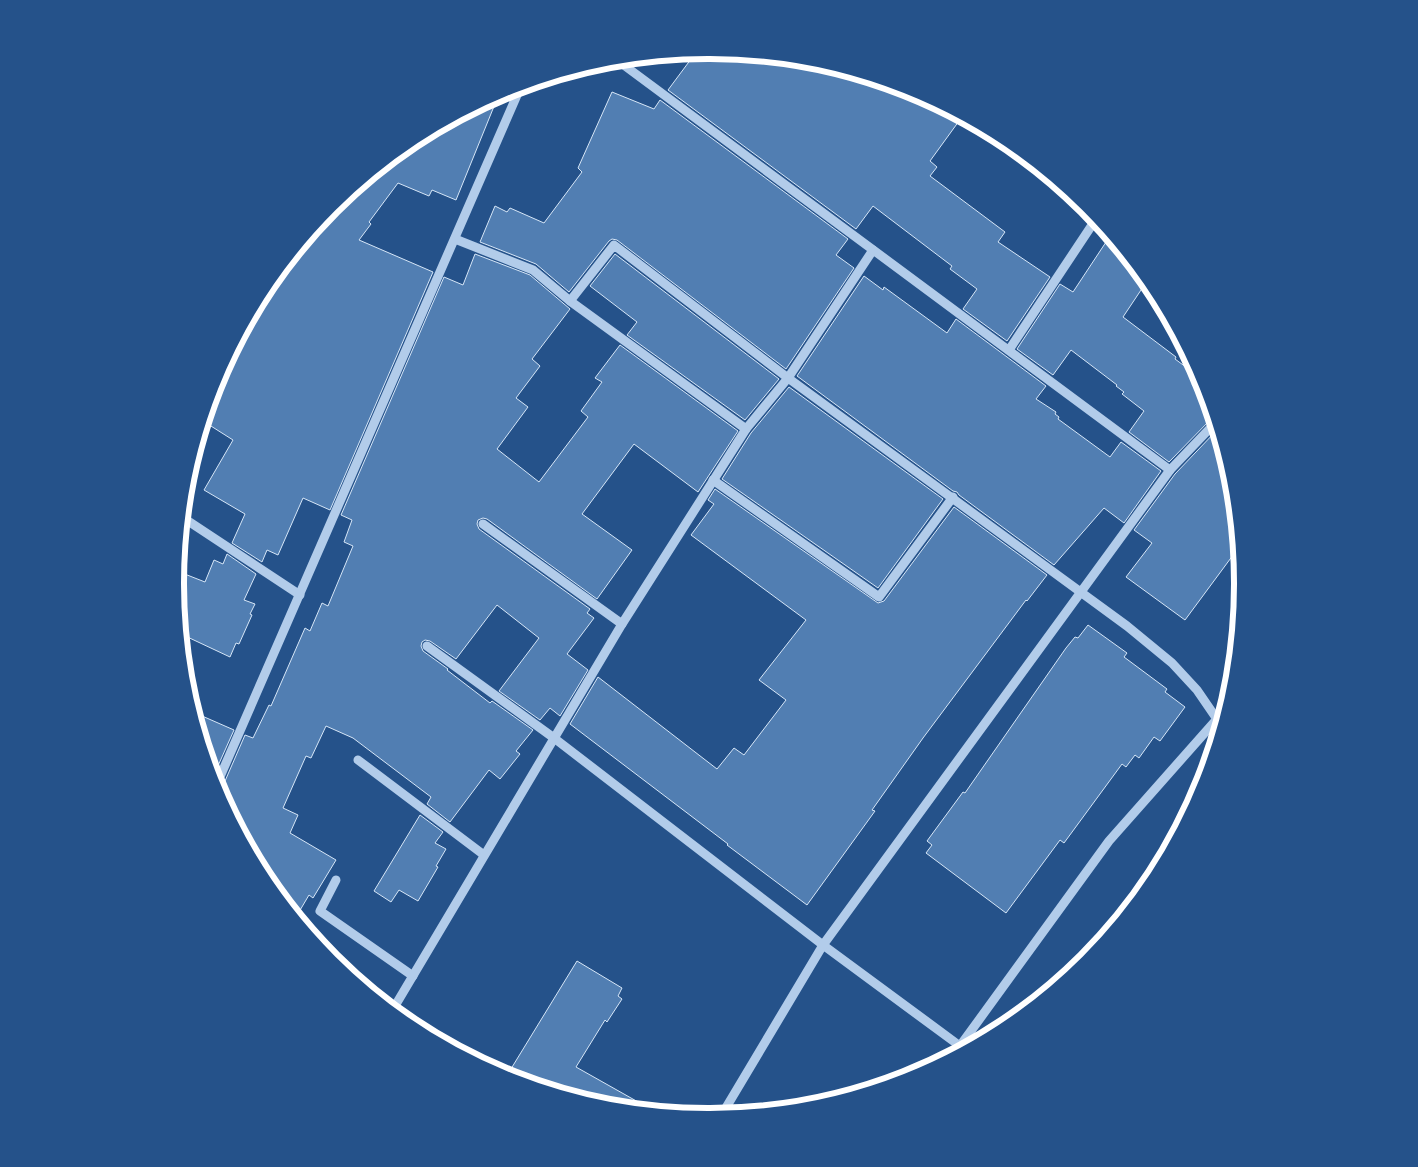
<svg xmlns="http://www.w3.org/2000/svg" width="1418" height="1167" font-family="'Work Sans',sans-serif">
	<rect width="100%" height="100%" fill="#25528a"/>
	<g fill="#517eb2" stroke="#d6e6f7">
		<path d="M709 50 813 60 913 91 960 116 957 120 959 121 930 161 937 167 930 176 1005 232 998 242 1050 277 1007 341 963 309 977 289 950 269 952 266 873 206 856 229 668 90 697 51Z"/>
		<path d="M612 92 654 109 660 100 848 239 836 255 854 268 786 369 617 240 612 239 609 241 569 292 536 264 480 242 495 206 507 212 510 208 544 223 582 172 578 168Z"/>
		<path d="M499 94 456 200 432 190 429 196 398 183 369 222 371 224 359 240 433 272 330 510 303 498 278 555 267 550 262 562 232 543 245 514 204 490 233 440 203 421 216 379 266 287 332 206 413 140Z"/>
		<path d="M1110 236 1147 281 1123 317 1176 357 1175 359 1198 376 1192 385 1207 395 1213 417 1169 462 1129 432 1144 411 1122 394 1124 392 1116 386 1117 385 1071 350 1053 375 1017 349 1060 284 1073 292Z"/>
		<path d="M475 254 530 275 570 309 532 359 540 366 516 398 528 407 497 449 539 482 588 417 581 411 602 382 595 378 620 345 738 431 698 492 634 444 582 514 632 550 597 599 487 519 483 518 478 520 477 524 479 529 590 609 587 613 594 618 567 654 588 670 560 716 550 708 540 720 499 691 539 638 497 605 456 659 430 641 425 640 422 642 421 646 423 651 448 669 447 670 490 703 492 701 533 730 516 751 520 754 500 779 489 770 450 822 427 804 431 797 353 738 326 726 311 758 306 756 283 808 298 815 290 833 336 860 313 898 309 895 296 917 265 880 218 792 222 788 245 735 253 738 269 705 271 706 305 628 310 631 322 603 328 606 353 546 344 542 352 520 341 515 444 277 463 285Z"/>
		<path d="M615 254 779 379 745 420 627 335 637 322 590 286Z"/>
		<path d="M864 276 883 290 884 287 947 333 956 319 1046 386 1036 399 1056 412 1055 414 1059 417 1058 419 1110 457 1121 442 1161 471 1124 523 1104 508 1054 565 959 495 957 492 953 491 797 376Z"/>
		<path d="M789 387 943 499 878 588 722 479 751 433Z"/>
		<path d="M1217 430 1232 480 1239 547 1185 620 1126 577 1152 543 1134 530 1175 474Z"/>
		<path d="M715 489 878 603 884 601 954 507 1047 575 1027 601 1026 600 923 738 872 810 875 811 807 905 727 845 728 844 570 724 598 677 717 769 734 748 744 755 786 700 759 680 806 620 691 535 714 504 708 500Z"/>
		<path d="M227 554 256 574 244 600 255 604 250 614 252 615 239 644 236 643 230 657 181 634 176 583 177 571 205 582 214 560 223 564Z"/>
		<path d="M1088 625 1127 653 1124 657 1167 689 1165 692 1185 707 1160 741 1154 737 1139 758 1135 755 1126 767 1122 764 1064 843 1060 840 1006 913 926 853 932 845 927 841 963 792 965 793 1066 648 1075 637 1078 638Z"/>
		<path d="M193 712 234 730 213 777Z"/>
		<path d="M420 815 443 832 435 843 446 849 436 866 438 867 418 901 399 890 391 902 374 891Z"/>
		<path d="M577 961 622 988 618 996 622 999 607 1022 605 1020 576 1067 647 1107 646 1111 605 1107 506 1077Z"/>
	</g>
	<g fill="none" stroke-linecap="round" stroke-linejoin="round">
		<g stroke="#b2ccea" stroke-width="9">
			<path d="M614 59 621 63 1170 470"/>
			<path d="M455 239 533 270 570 301 746 429"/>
			<path d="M570 301 614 245 788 378 1127 626 1172 663 1197 690 1221 725"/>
			<path d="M1009 350 1096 219"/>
			<path d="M713 480 879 597 953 497"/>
			<path d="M182 517 300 595"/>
			<path d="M483 524 622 624"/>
			<path d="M427 646 554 738 823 945 964 1049"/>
			<path d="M358 760 484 855"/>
			<path d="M216 786 521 86"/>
			<path d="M336 880 320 911 413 976"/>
			<path d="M392 1011 622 624 746 429 788 378 873 250"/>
			<path d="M960 1046 1109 841 1217 719"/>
			<path d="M721 1116 823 945 1170 470 1215 423"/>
		</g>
	</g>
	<path d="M0 0H1418V1167H0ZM708 59H710A524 524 0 0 1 1234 583V584A524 524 0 0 1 710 1108H708A524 524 0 0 1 184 584V583A524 524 0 0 1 708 59Z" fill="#25528a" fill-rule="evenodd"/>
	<path fill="none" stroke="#fff" stroke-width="6" d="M708 59H710A524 524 0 0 1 1234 583V584A524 524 0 0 1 710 1108H708A524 524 0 0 1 184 584V583A524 524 0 0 1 708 59Z"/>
</svg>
